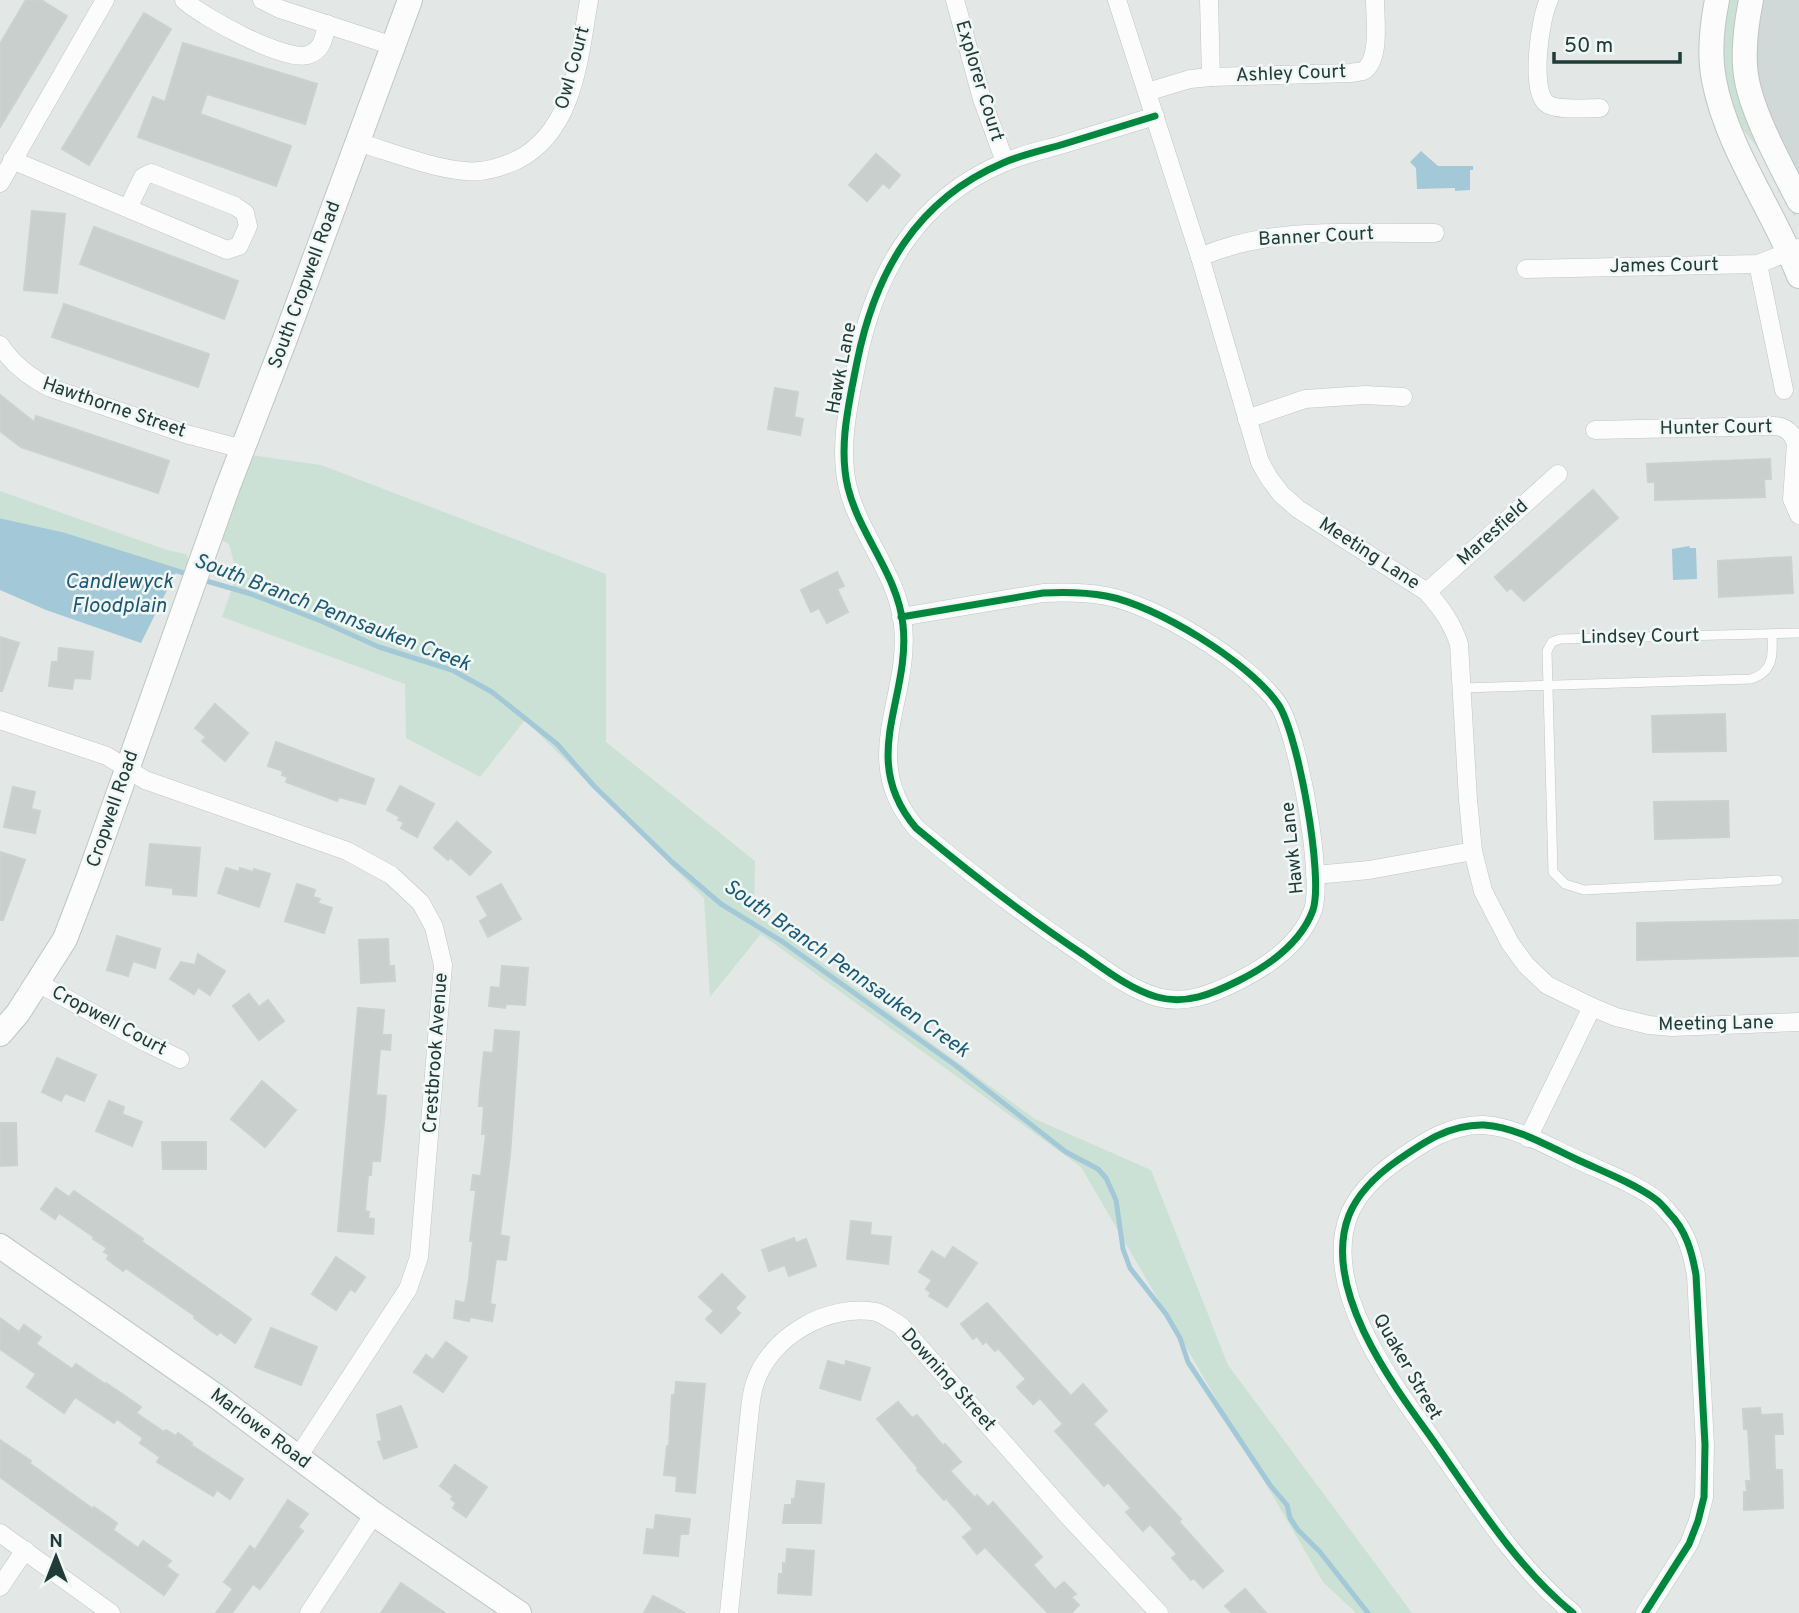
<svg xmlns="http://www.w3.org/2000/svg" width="1799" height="1613" font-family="Overpass,sans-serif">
	<rect width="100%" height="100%" fill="#e3e8e6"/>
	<path fill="#d0d9d7" d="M1751 0H1799V201L1754 103Z"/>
	<g fill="#cbe1d5">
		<path d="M1725 0H1741L1738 17 1796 217 1794 216 1766 159 1738 123 1727 89 1722 56Z"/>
		<path d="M243 454 321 465 606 574V742L755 861 754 913 1035 1119 1151 1170 1228 1365 1412 1613H1356L1323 1582 1081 1167 761 934 710 997 704 898 525 720 480 777 406 738 405 684 222 617 237 574 229 544 209 533Z"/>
		<path d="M0 491 167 550 186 554 197 577 63 535 0 521Z"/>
	</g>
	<g fill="#a3c8d7">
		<path d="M1421 151 1438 166H1473V170H1470V190L1455 191V188L1417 189 1416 168 1410 162Z"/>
		<path d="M0 521 63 535 88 545 177 570 141 643 46 610 0 590Z"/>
		<path d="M1689 546 1690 548H1696L1697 579 1673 580 1672 549Z"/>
	</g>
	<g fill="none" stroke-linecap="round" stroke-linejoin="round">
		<g stroke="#a3c8d7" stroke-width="5">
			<path d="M0 521 63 535 190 575"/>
			<path d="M203 580 251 594 321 621 379 647 452 670 492 692 557 744 594 786 672 862 721 904 783 942 955 1065 1066 1152 1098 1169 1106 1178 1116 1200 1123 1249 1130 1268 1166 1314 1180 1338 1188 1362 1270 1485 1287 1505 1290 1518 1298 1530 1320 1552 1368 1613"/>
		</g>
	</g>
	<g fill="#c9cfcd" stroke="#cbd1cf" stroke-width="2">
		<path d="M26 0H41L67 16 0 127V44Z"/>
		<path d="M144 13 171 29 89 165 62 149Z"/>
		<path d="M183 43 317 84 305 124 207 94 200 114 291 146 276 186 138 137 153 97 165 102Z"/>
		<path d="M876 154 900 175 889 188 883 183 867 201 849 185Z"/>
		<path d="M32 211 65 214 57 293 24 290Z"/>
		<path d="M94 227 238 281 224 319 80 264Z"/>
		<path d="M64 304 209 354 198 387 52 337Z"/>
		<path d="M775 388 798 392 794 417 803 419 800 435 768 429Z"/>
		<path d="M0 395 34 422 36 416 169 461 158 493 21 447 0 431Z"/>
		<path d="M1770 459 1771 479H1764L1765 497 1655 500V482H1648L1647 464Z"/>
		<path d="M1593 490 1618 518 1524 601 1511 588 1507 591 1495 577Z"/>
		<path d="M1791 557 1793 593 1719 597 1718 561Z"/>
		<path d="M837 572 844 586 837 589 848 612 827 623 819 608 811 612 801 590Z"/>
		<path d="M0 637 19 643 2 691H0Z"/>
		<path d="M59 648 93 652 90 679 74 678 72 689 49 686 52 662H58Z"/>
		<path d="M215 704 248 733 225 761 202 741 206 737 195 728Z"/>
		<path d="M1725 714 1726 751 1653 752 1652 716Z"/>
		<path d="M276 742 374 779 365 804 339 797 337 801 286 782 288 777 282 775 283 771 268 766Z"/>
		<path d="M400 786 434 804 417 837 401 828 404 822 398 820 400 817 387 810Z"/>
		<path d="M13 787 35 792 31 809 40 811 35 833 4 827Z"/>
		<path d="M1728 801 1729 837 1655 839 1654 802Z"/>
		<path d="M457 822 491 852 470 875 450 857 448 860 434 848Z"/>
		<path d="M150 844 200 848 196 896 173 894V888L146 885Z"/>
		<path d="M0 852 25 860 3 920H0Z"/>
		<path d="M226 868 239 872 240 868 253 872 254 869 270 874 259 907 218 893Z"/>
		<path d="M297 884 315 890 313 897 320 899 317 903 332 908 324 933 285 921Z"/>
		<path d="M501 884 521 919 488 937 480 921 488 916 477 897Z"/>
		<path d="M1799 920V956L1637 960V923Z"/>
		<path d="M117 936 160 949 155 968 133 961 128 976 107 970Z"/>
		<path d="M388 939 389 966H394L395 981 361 983 359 940Z"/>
		<path d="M198 954 225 971 210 995 198 987 194 994 170 979 181 962 195 965Z"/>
		<path d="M502 966 528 968 525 1005 506 1004 505 1008 489 1006 491 987 500 988Z"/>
		<path d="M249 994 259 1007 268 1000 284 1021 259 1040 233 1006Z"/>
		<path d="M358 1008 384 1010 382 1035H391L390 1050 380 1049 376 1095 386 1096 385 1112 380 1161H372L371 1175H368L365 1211 369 1212 368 1218 374 1219 373 1234 338 1231Z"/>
		<path d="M495 1030 519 1032 510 1155 500 1235 509 1237 506 1260 496 1259 490 1304 495 1305 492 1321 470 1317 469 1321 454 1318 456 1301 465 1303 469 1279 473 1241H470L476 1190H471L473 1175 481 1176 486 1134H482L484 1106H479L480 1091 484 1052 493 1053Z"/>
		<path d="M57 1058 96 1075 84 1101 65 1093 61 1101 42 1092Z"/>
		<path d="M262 1081 296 1110 265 1147 231 1119Z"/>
		<path d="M109 1101 124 1107 122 1114 142 1122 132 1146 96 1131Z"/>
		<path d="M0 1123H16L17 1165 0 1166Z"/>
		<path d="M162 1142H206V1169H163Z"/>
		<path d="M56 1188 69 1197 74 1191 143 1239 141 1241 251 1319 235 1343 220 1332 217 1335 194 1318 195 1316 126 1268 123 1271 107 1259 109 1255 104 1252 107 1248 93 1239 94 1237 59 1213 55 1219 41 1209Z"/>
		<path d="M851 1221 871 1223 870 1235 891 1237 888 1264 847 1259Z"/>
		<path d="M794 1238 796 1243 806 1239 816 1266 789 1276 785 1265 769 1271 762 1250Z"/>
		<path d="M953 1247 977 1263 947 1307 929 1296 931 1293 926 1289 932 1280 919 1272 932 1251 945 1259Z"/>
		<path d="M336 1257 365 1277 355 1292 350 1289 336 1310 312 1294Z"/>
		<path d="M722 1274 745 1297 735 1308 740 1313 721 1333 706 1319 714 1311 699 1297Z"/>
		<path d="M987 1303 1071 1396 1083 1384 1107 1411 1093 1424 1181 1519 1179 1522 1223 1571 1203 1588 1194 1578 1191 1580 1172 1558 1177 1554 1150 1524 1143 1531 1126 1512 1131 1508 1108 1482 1104 1486 1055 1431 1063 1424 1040 1398 1033 1404 1017 1387 1026 1379 998 1348 995 1351 986 1341 983 1344 977 1336 973 1339 961 1324Z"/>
		<path d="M0 1318 19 1332 24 1325 41 1337 36 1344 72 1369 76 1364 105 1384 106 1383 141 1407 136 1413 164 1432 166 1430 176 1436 178 1433 192 1443 191 1445 243 1479 230 1499 217 1490 213 1496 157 1462 160 1457 140 1443 143 1438 117 1419 114 1423 75 1397 64 1413 27 1387 36 1374 0 1349Z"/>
		<path d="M271 1328 317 1347 301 1385 255 1367Z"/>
		<path d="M446 1342 467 1357 443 1392 414 1372 426 1355 433 1360Z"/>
		<path d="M828 1361 845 1366 846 1361 870 1368 860 1400 820 1388Z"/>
		<path d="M676 1382 705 1384 695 1493 676 1491 677 1476 664 1475 667 1446H669L672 1395H675Z"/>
		<path d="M898 1402 912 1418 917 1415 943 1446 945 1444 961 1462 950 1471 975 1498 977 1495 988 1507 993 1502 1042 1557 1033 1565 1055 1590 1064 1582 1076 1594 1071 1597 1079 1605 1071 1613H1048L985 1547 977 1554 963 1537 973 1529 946 1498 944 1500 917 1470 918 1468 877 1419Z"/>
		<path d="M401 1406 417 1447 384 1459 378 1442 382 1441 377 1415Z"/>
		<path d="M1760 1408 1761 1415 1782 1414 1783 1434H1774L1775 1470H1782L1783 1508 1744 1510V1492H1747L1746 1481H1751L1748 1429H1744L1743 1409Z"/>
		<path d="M0 1440 31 1461 29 1463 93 1509 94 1507 117 1523 113 1530 138 1548 143 1541 171 1561 166 1566 178 1575 164 1595 0 1477Z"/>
		<path d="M455 1465 487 1487 466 1517 453 1508 456 1503 451 1499 453 1496 440 1486Z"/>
		<path d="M797 1481 824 1484 821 1523H783L785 1505H792V1499H795Z"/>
		<path d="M288 1500 308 1514 298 1527 303 1531 260 1589 253 1584 232 1613H216L233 1589 224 1582 250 1546 255 1550Z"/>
		<path d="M656 1515 690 1519 688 1534H680L678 1556 644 1553 647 1529 654 1530Z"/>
		<path d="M787 1549 814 1551 811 1595 778 1593 779 1574H783V1563L786 1564Z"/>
		<path d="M401 1583 445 1613H381Z"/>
		<path d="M1245 1589 1266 1613H1232L1225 1606Z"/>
		<path d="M653 1596 685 1613H644Z"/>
	</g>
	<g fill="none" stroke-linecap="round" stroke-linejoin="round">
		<defs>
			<g id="lane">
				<path d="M1462 688 1751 679C1774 672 1773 654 1772 634"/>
				<path d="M1778 880 1584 890 1565 884 1553 872 1547 651 1552 642 1560 639 1799 633"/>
			</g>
			<g id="street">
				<path d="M184 0C202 17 285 62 308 55 323 50 324 37 327 24"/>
				<path d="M262 0 280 9 393 46"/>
				<path d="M955 0 982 99 1005 162"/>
				<path d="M1117 0 1200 257 1260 462 1269 478 1281 494 1298 509 1427 592C1442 609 1452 623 1459 644L1468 800 1473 851 1483 891 1510 943 1526 965 1547 985 1592 1007 1616 1017 1649 1025 1672 1027 1799 1022"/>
				<path d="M1209 0 1211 77"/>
				<path d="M1549 0C1540 17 1530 89 1546 103 1555 111 1587 108 1600 108"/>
				<path d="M1147 92 1190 79 1211 77 1351 73C1355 72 1359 72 1363 71 1381 61 1375 18 1375 0"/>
				<path d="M357 142C388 151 434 169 465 171 484 173 500 168 517 160 575 131 579 56 589 0"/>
				<path d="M12 160 227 250 239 246 248 226 245 213 235 206 151 173 143 177 128 208"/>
				<path d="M0 183 105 0"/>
				<path d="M1200 257C1274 225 1356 234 1435 233"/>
				<path d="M1758 264 1784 390"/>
				<path d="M1526 269 1758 264 1799 248"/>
				<path d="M0 345C13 365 30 378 51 388L186 434 243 449"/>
				<path d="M1247 419 1305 399 1365 395 1403 397"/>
				<path d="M1595 430 1773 426C1785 426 1792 432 1796 444L1792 499 1799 515"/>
				<path d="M1427 592 1558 474"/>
				<path d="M901 617 1043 593C1064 592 1085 592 1106 596 1156 605 1249 662 1278 704 1298 733 1324 877 1313 910 1301 943 1268 966 1238 981 1212 994 1186 1005 1157 997 1130 989 1107 971 1084 955 1025 916 970 873 916 828 857 758 911 699 903 625 898 575 860 536 848 488 838 447 849 403 857 362 875 273 916 200 1003 163 1023 154 1044 150 1064 144 1094 135 1125 125 1155 116"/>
				<path d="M0 720 107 756 145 780 347 851 391 875 421 903 434 927 443 965 419 1257 408 1289 298 1457"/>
				<path d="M1315 875 1369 870 1473 851"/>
				<path d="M38 983 147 1043 180 1059"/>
				<path d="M1528 1138 1592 1007"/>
				<path d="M0 1533 111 1613"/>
				<path d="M0 1587 25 1550"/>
				<path d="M309 1613 374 1514"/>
				<path d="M729 1613 750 1409C751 1400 752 1391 755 1383 770 1336 829 1303 876 1312 884 1314 892 1321 900 1325L1069 1517 1159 1613"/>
				<path d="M1573 1613C1515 1566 1473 1497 1430 1436 1390 1381 1321 1287 1349 1215 1358 1193 1378 1174 1398 1160 1424 1142 1450 1124 1484 1125 1516 1127 1550 1147 1578 1160 1604 1172 1631 1182 1654 1198 1660 1202 1665 1208 1669 1213 1686 1230 1692 1252 1696 1275L1705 1445 1704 1497 1698 1521 1689 1544 1645 1613"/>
			</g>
			<g id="secondary">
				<path d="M1717 0C1712 25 1709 55 1714 80 1727 149 1774 211 1799 276"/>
				<path d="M1751 0C1746 25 1742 56 1747 81 1754 117 1782 168 1799 201"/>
				<path d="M0 1034 18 1013 65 939 88 879 227 489 285 339 410 0"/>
				<path d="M0 1246 216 1396 374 1514 519 1613"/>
			</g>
		</defs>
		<use href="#lane" stroke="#c0c5c3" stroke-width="10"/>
		<use href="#street" stroke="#c0c5c3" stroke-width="19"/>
		<use href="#secondary" stroke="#bec6c4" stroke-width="26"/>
		<use href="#lane" stroke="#fbfcfb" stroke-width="9"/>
		<use href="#street" stroke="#fbfcfb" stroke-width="18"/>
		<use href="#secondary" stroke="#fbfcfb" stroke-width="24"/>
		<defs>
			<g id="cycleway">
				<path d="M901 617 1043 593C1064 592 1085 592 1106 596 1156 605 1249 662 1278 704 1298 733 1324 877 1313 910 1301 943 1268 966 1238 981 1212 994 1186 1005 1157 997 1130 989 1107 971 1084 955 1025 916 970 873 916 828 857 758 911 699 903 625 898 575 860 536 848 488 838 447 849 403 857 362 875 273 916 200 1003 163 1023 154 1044 150 1064 144 1094 135 1125 125 1155 116"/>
				<path d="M1573 1613C1515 1566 1473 1497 1430 1436 1390 1381 1321 1287 1349 1215 1358 1193 1378 1174 1398 1160 1424 1142 1450 1124 1484 1125 1516 1127 1550 1147 1578 1160 1604 1172 1631 1182 1654 1198 1660 1202 1665 1208 1669 1213 1686 1230 1692 1252 1696 1275L1705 1445 1704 1497 1698 1521 1689 1544 1645 1613"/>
			</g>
		</defs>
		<use href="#cycleway" stroke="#f0f7f5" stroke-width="11"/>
		<use href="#cycleway" stroke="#00873e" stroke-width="7"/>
	</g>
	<g text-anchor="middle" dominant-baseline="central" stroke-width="5" stroke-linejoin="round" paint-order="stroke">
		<g font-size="19" fill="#213b38" stroke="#f0f7f5">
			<text transform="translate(573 68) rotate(-75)">Owl Court</text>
			<text transform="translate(1291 74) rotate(-2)">Ashley Court</text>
			<text transform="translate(979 81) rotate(73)">Explorer Court</text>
			<text transform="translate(1316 237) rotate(-3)">Banner Court</text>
			<text transform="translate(1664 266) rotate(-1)">James Court</text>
			<text transform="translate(305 285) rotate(-70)">South Cropwell Road</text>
			<text transform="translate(842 368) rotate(-79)">Hawk Lane</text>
			<text transform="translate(114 408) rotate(19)">Hawthorne Street</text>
			<text transform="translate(1716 428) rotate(-1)">Hunter Court</text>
			<text transform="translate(1493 533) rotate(-42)">Maresfield</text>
			<text transform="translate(1369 554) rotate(33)">Meeting Lane</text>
			<text transform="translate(1640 637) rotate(-1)">Lindsey Court</text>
			<text transform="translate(113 809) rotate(-71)">Cropwell Road</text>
			<text transform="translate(1293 848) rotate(-96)">Hawk Lane</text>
			<text transform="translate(109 1021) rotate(28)">Cropwell Court</text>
			<text transform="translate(1716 1024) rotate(-1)">Meeting Lane</text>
			<text transform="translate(436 1053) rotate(-86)">Crestbrook Avenue</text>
			<text transform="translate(1407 1367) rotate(60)">Quaker Street</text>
			<text transform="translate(948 1380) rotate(48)">Downing Street</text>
			<text transform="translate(260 1429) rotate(37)">Marlowe Road</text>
		</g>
		<g font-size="21" font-style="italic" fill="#1b5976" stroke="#f0f7f5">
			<text x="119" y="582">Candlewyck<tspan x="119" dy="24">Floodplain</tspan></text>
			<text transform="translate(332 613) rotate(21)">South Branch Pennsauken Creek</text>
			<text transform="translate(846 969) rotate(35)">South Branch Pennsauken Creek</text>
		</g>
	</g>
	<g transform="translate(56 1557)" stroke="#f0f7f5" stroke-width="5" paint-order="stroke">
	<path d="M0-5L12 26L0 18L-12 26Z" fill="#213b38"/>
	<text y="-10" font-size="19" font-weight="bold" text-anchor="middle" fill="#213b38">N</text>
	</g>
	<path d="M1554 52v10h126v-10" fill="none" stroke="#213b38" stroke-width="3.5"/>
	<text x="1564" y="52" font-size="21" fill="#213b38" stroke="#f0f7f5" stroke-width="5" paint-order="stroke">50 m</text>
</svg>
